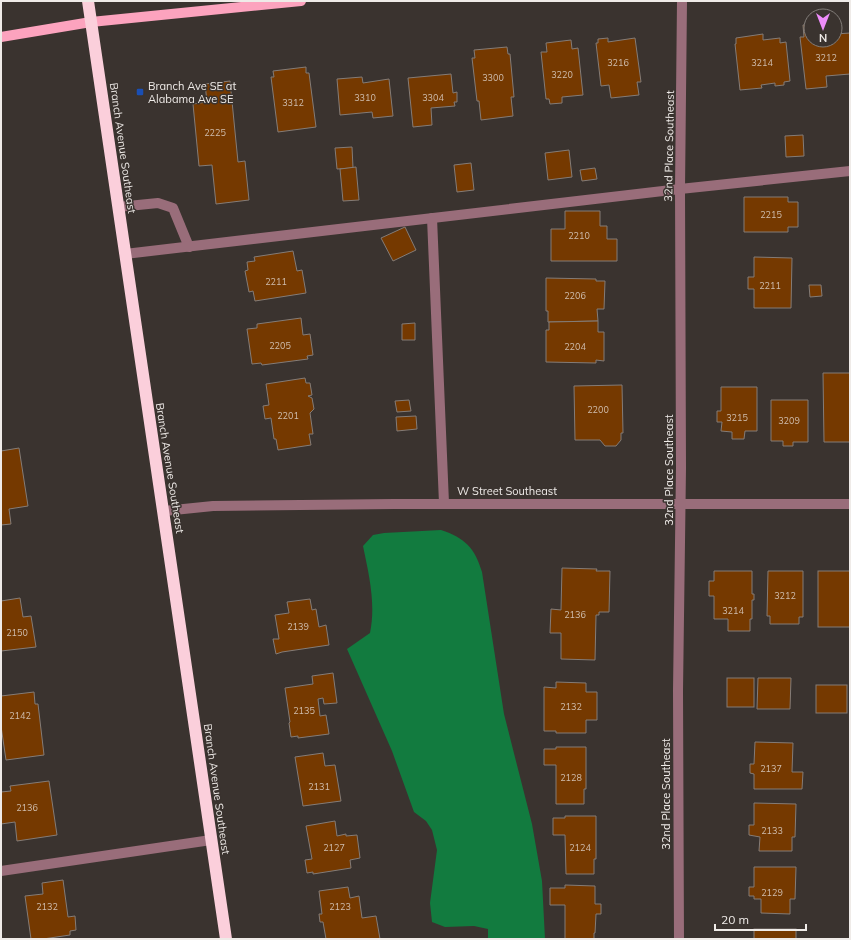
<svg xmlns="http://www.w3.org/2000/svg" width="851" height="940" font-family="Mulish,sans-serif">
	<rect width="100%" height="100%" fill="#3a332f"/>
	<path fill="#127b3f" d="M441 530C465 538 475 548 482 572L504 714 532 824 542 881 545 939H488V929L474 926 445 927 432 922 430 903 437 850 432 830 426 821 414 812 392 751 347 649 370 633C376 604 369 575 363 546L373 535 384 533Z"/>
	<g fill="#753900" stroke="#847c77">
		<path d="M811 24V40H835V34L850 33V74L826 76 827 87 806 89 800 37H804L803 25Z"/>
		<path d="M763 34V40L780 38V43L786 42 790 81 784 82V85L775 86V83L761 85 762 88 740 90 735 44H736V38Z"/>
		<path d="M608 38V42L635 38 641 82H637L639 95 611 98 609 85 601 86 596 43H598V39Z"/>
		<path d="M571 40 572 49 578 48 583 95 562 97V103L550 104 549 99H546L541 52H547L546 43Z"/>
		<path d="M507 47 508 54H510L514 97H511L513 116 481 120 479 101H477L472 58H475L474 50Z"/>
		<path d="M306 67V73H309L316 127 278 132 271 77H274L273 71Z"/>
		<path d="M451 74 453 93 457 92V102H454L455 106 431 108 432 125 413 127 408 78Z"/>
		<path d="M362 77 363 83 389 79 393 116 373 118 372 112 340 115 337 79Z"/>
		<path d="M230 81 238 162 245 161 249 200 216 204 212 165 199 166 193 104 207 102 205 84Z"/>
		<path d="M803 135 804 156 786 157 785 136Z"/>
		<path d="M352 147 353 168 337 169 335 148Z"/>
		<path d="M569 150 572 177 548 180 545 153Z"/>
		<path d="M471 163 474 190 457 192 454 165Z"/>
		<path d="M356 167 359 200 343 201 340 169Z"/>
		<path d="M595 168 597 179 582 181 580 170Z"/>
		<path d="M744 197H788V202H798V227H788V232H744Z"/>
		<path d="M565 211H600V226H607V239H617V261H551V229H565Z"/>
		<path d="M405 227 416 250 393 261 381 238Z"/>
		<path d="M293 251 297 271 302 270 306 293 255 301 253 291 249 292 245 271 248 270 247 262 255 261 254 257Z"/>
		<path d="M754 257 792 258 791 308H754V289H748V277H754Z"/>
		<path d="M546 278 596 279V281H605L604 309H597L598 321 548 322V311H546Z"/>
		<path d="M809 285H821L822 296 810 297Z"/>
		<path d="M301 318 303 335 310 334 313 355 307 356 308 359 262 365 261 363 252 364 247 329 257 328V324Z"/>
		<path d="M598 321V332H604V361L596 360V363L546 362V330H549V322Z"/>
		<path d="M415 323V340H402V324Z"/>
		<path d="M823 373H850V442H824Z"/>
		<path d="M305 378 306 383H310L312 395 308 396 312 398 314 409 310 413 313 434H309L311 445 278 450 276 439H274L271 418 265 419 263 406 269 405 266 384Z"/>
		<path d="M622 385 623 433H621V440L616 446H605L600 440H575L574 386Z"/>
		<path d="M721 387H757V431H745L744 439H732V432L721 431 722 422H717V411H721Z"/>
		<path d="M409 400 411 411 397 412 395 401Z"/>
		<path d="M771 400H808V442H793V446H783V441H771Z"/>
		<path d="M416 416 417 429 397 431 396 417Z"/>
		<path d="M19 448 28 506 9 509 11 524 1 525V449V451Z"/>
		<path d="M562 568 597 569 596 571H610L609 612H599V615H596L595 660 561 659V633H550L551 609 561 610Z"/>
		<path d="M714 571H752V594H754V600H752V619H750V631H728V619H714V596H709V581H714Z"/>
		<path d="M768 571H803V617H799V624H770V616H767Z"/>
		<rect x="818" y="571" width="32" height="56"/>
		<path d="M20 598 23 617 31 616 36 647 1 651V601Z"/>
		<path d="M310 599 312 610 316 609 319 627 326 625 329 645 282 652 276 654 273 639H279L275 615 289 613 287 602Z"/>
		<path d="M333 673 337 703 324 704 323 698 318 699 320 716 326 715 329 734 298 738V736L291 737 289 723 290 722 285 688 313 684 312 676Z"/>
		<rect x="727" y="678" width="27" height="29"/>
		<path d="M758 678H791L790 709H757Z"/>
		<path d="M556 682 586 683V692H597V720H586V733H556V731H544V687L556 688Z"/>
		<rect x="816" y="685" width="31" height="28"/>
		<path d="M34 692 35 704H38L44 755 6 760 1 726V696Z"/>
		<path d="M755 742 793 743 792 772H803L802 789H754V774L750 773V764H754Z"/>
		<path d="M556 747H586V789H584V804H556V765H544V749H556Z"/>
		<path d="M323 753 325 766 335 765 341 801 303 806 295 757Z"/>
		<path d="M49 781 57 835 17 841 15 822 1 824V792L11 791 10 786Z"/>
		<path d="M754 803 796 804 795 837H792V851H759L760 837 749 835V825H754Z"/>
		<path d="M565 816H596V859H594V874H566L565 835H553V818H565Z"/>
		<path d="M335 821 337 836 346 834V836L357 835 360 858 350 860 351 868 313 874V872L307 873 305 860 312 859 306 826Z"/>
		<path d="M754 867H796L795 899H790V914L761 913V899H754V896H749V887H754Z"/>
		<path d="M63 880 68 917 75 916 76 930 70 931V935L43 939H31L25 896 43 894 42 883Z"/>
		<path d="M565 885 595 886V904H601V914H596L595 933H594V939H565V905H550V888H565Z"/>
		<path d="M348 887 350 898 359 896 362 918 376 916 380 939H326L323 922H320L319 914H322L319 891Z"/>
		<rect x="754" y="929" width="42" height="10"/>
	</g>
	<g fill="none" stroke-linecap="round" stroke-linejoin="round">
		<g stroke="#996d7a" stroke-width="10">
			<path d="M118 207 158 203 173 208 189 247"/>
			<path d="M432 218 444 503"/>
			<path d="M125 254 680 189 850 171"/>
			<path d="M164 511 213 506 394 504H850"/>
			<path d="M1 871 211 840"/>
			<path d="M679 939 678 691 681 468 680 189 682 1"/>
		</g>
		<path stroke="#fca3be" stroke-width="10" d="M1 37 91 22 301 1"/>
		<path stroke="#fbcfdb" stroke-width="12" d="M88 1 226 939"/>
	</g>
	<rect fill="#1a4fb4" stroke="#3a332f" stroke-width="1.5" x="136" y="88" width="8" height="8" rx="2"/>
	<g text-anchor="middle" dominant-baseline="central" stroke-width="3" stroke-linejoin="round" paint-order="stroke">
		<g font-size="9" fill="#d0beae">
			<text x="826" y="57">3212</text>
			<text x="618" y="62">3216</text>
			<text x="762" y="62">3214</text>
			<text x="562" y="74">3220</text>
			<text x="493" y="77">3300</text>
			<text x="365" y="97">3310</text>
			<text x="433" y="97">3304</text>
			<text x="293" y="102">3312</text>
			<text x="215" y="132">2225</text>
			<text x="771" y="214">2215</text>
			<text x="579" y="235">2210</text>
			<text x="276" y="281">2211</text>
			<text x="770" y="285">2211</text>
			<text x="575" y="295">2206</text>
			<text x="280" y="345">2205</text>
			<text x="575" y="346">2204</text>
			<text x="598" y="409">2200</text>
			<text x="288" y="415">2201</text>
			<text x="737" y="417">3215</text>
			<text x="789" y="420">3209</text>
			<text x="785" y="595">3212</text>
			<text x="733" y="610">3214</text>
			<text x="575" y="614">2136</text>
			<text x="298" y="626">2139</text>
			<text x="17" y="632">2150</text>
			<text x="571" y="706">2132</text>
			<text x="304" y="710">2135</text>
			<text x="20" y="715">2142</text>
			<text x="771" y="768">2137</text>
			<text x="571" y="777">2128</text>
			<text x="319" y="786">2131</text>
			<text x="27" y="807">2136</text>
			<text x="772" y="830">2133</text>
			<text x="334" y="847">2127</text>
			<text x="580" y="847">2124</text>
			<text x="772" y="892">2129</text>
			<text x="47" y="906">2132</text>
			<text x="340" y="906">2123</text>
		</g>
		<g font-size="11" fill="#efebe8" stroke="#3a332f" text-anchor="start">
			<text x="148" y="86">Branch Ave SE at<tspan x="148" dy="13">Alabama Ave SE</tspan></text>
		</g>
		<g font-size="11" fill="#efebe8" stroke="#3a332f">
			<text transform="translate(669 146) rotate(-89)">32nd Place Southeast</text>
			<text transform="translate(123 148) rotate(82)">Branch Avenue Southeast</text>
			<text transform="translate(170 468) rotate(81)">Branch Avenue Southeast</text>
			<text transform="translate(669 470) rotate(-90)">32nd Place Southeast</text>
			<text x="507" y="491">W Street Southeast</text>
			<text transform="translate(217 789) rotate(82)">Branch Avenue Southeast</text>
			<text transform="translate(666 794) rotate(-90)">32nd Place Southeast</text>
		</g>
	</g>
	<rect width="851" height="940" fill="none" stroke="#efebe8" stroke-width="4"/>
	<g transform="translate(823 28) rotate(180)"><circle r="19" fill="#3a332f" stroke="#827d79"/>
	<path d="M0-3L7 15L0 10L-7 15Z" fill="#ed8cf9"/>
	<text y="-6" font-size="11" font-weight="bold" text-anchor="middle" fill="#efebe8">N</text>
	</g>
	<path d="M715 924v6h91v-6" fill="none" stroke="#efebe8" stroke-width="2"/>
	<text x="721" y="924" font-size="12" fill="#efebe8" stroke="#3a332f" stroke-width="3" paint-order="stroke">20 m</text>
</svg>
